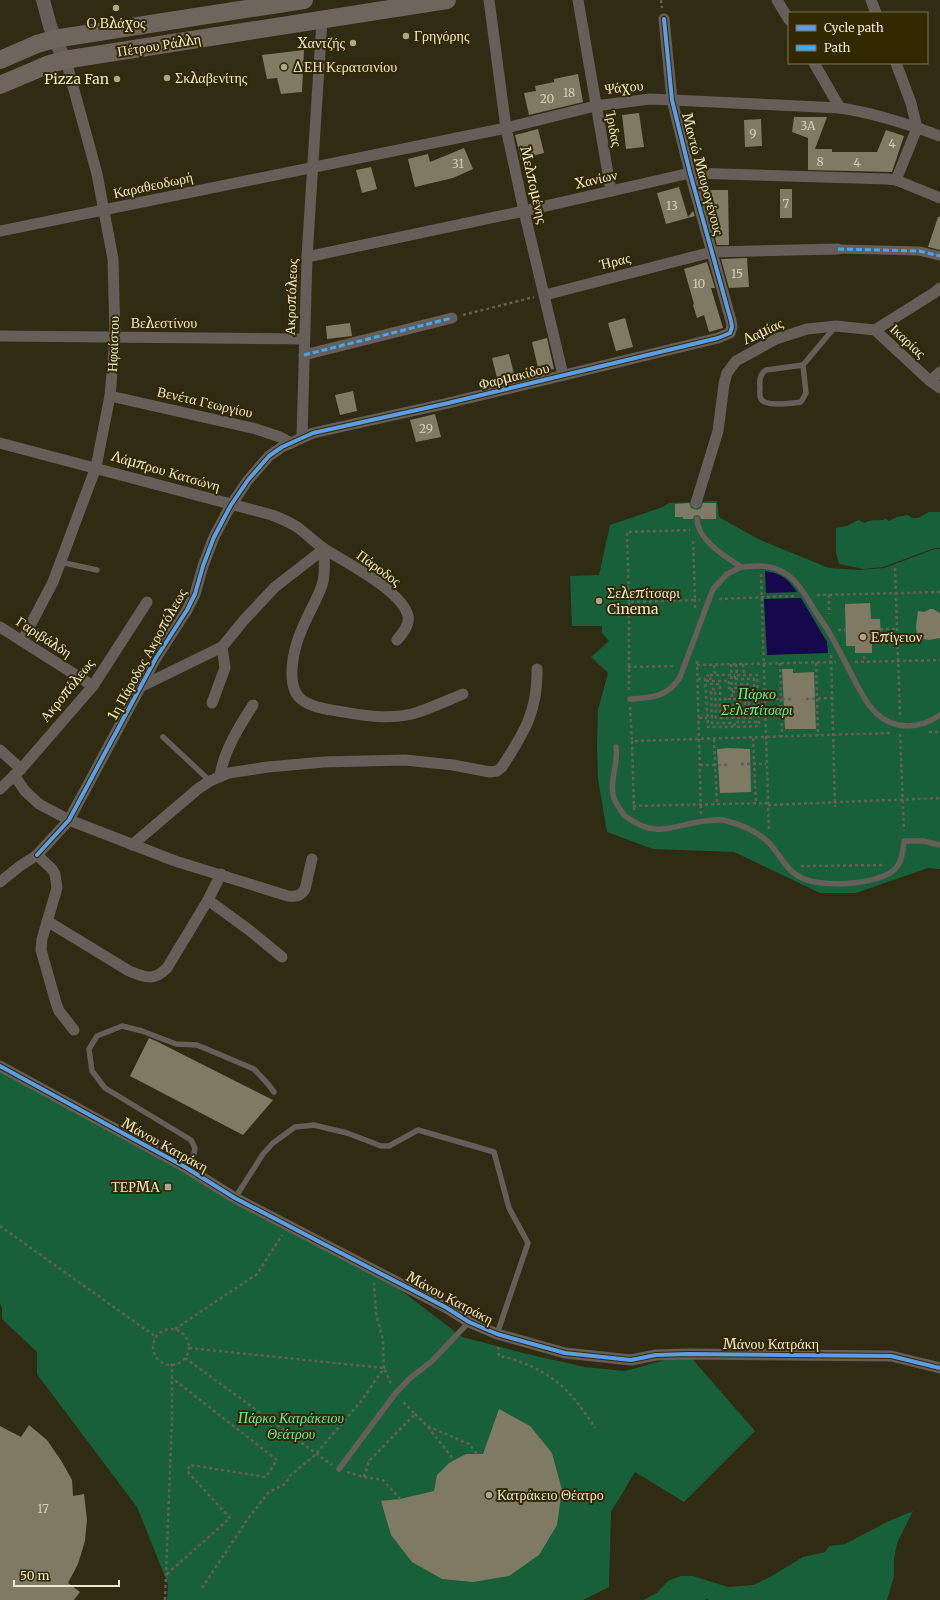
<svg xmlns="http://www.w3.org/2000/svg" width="940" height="1600" font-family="Merriweather,serif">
	<rect width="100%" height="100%" fill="#302b13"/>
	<g fill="#17603a">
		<path d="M717 501 719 517 758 539 829 568 859 570 884 568 935 549H940V869L928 868 856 893H820L734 852 653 849 607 832 598 779 597 746 598 710 608 673 591 657 609 641 602 633V626H572L570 576 599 575 610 525 663 507 669 503Z"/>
		<path d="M929 512H940V548H935L883 567 863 569 839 564 836 553V528L847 526 858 520 865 523C872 518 879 522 886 519L889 521 897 517 908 515 912 518H918Z"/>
		<path d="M0 1067 373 1269 462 1337 523 1353 585 1367 625 1371 688 1354 755 1431 684 1502 635 1472 611 1512 609 1587 583 1600H167L168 1584 137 1507 37 1374V1352L2 1319V1308L0 1303Z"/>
		<path d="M913 1511 897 1543 894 1559V1576L887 1600H708L707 1598 705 1600H643L657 1593 668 1581 681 1576H693L728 1587 753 1585 770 1577 803 1557 825 1552 829 1546 845 1544 889 1521Z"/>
	</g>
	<g fill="#16084d">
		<path d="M765 571C782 574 787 578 797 592L766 593Z"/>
		<path d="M801 598 827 642 828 653 767 655 764 599Z"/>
	</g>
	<g fill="#7f7a64">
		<path d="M304 50 302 92 281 94 277 78 267 79 262 55Z"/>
		<path d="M578 74 583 102 529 115 524 93 536 91 535 86 554 82V79Z"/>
		<path d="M639 113 644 147 626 149 622 115Z"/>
		<path d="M794 117H827L815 149H832V152H877L886 130 904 136 892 172 808 170V138L792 132Z"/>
		<path d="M761 119 762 146 745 147 744 120Z"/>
		<path d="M538 129 544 153 521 159 515 135Z"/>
		<path d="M464 148 473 169 453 178 415 187 408 159 428 154 430 162Z"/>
		<path d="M371 167 377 189 362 193 356 170Z"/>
		<path d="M679 187 688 217 693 211 695 216 666 224 657 193Z"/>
		<rect x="780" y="189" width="12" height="29"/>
		<path d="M711 190H728L729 245H717L704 198Z"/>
		<path d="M938 217H940V250L928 247Z"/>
		<path d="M747 258 749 287 729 288 721 259Z"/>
		<path d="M707 262 715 288H711L723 328 709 332 704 315 697 318 693 305 694 304 684 269Z"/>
		<path d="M625 318 633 347 616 351 608 323Z"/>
		<path d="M350 323 352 336 327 339 326 326Z"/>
		<path d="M547 338 554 369 539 372 532 342Z"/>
		<path d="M509 354 515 378 498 382 492 358Z"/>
		<path d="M353 391 357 411 340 415 335 395Z"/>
		<path d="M435 414 441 437 416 442 410 420Z"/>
		<path d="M689 503 691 508 697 510 701 508 703 503H716V519H701L700 516 697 515 694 516 693 519H683V517H675V504Z"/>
		<path d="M870 603 871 619H880L881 644H872V653H855V646H846L845 604Z"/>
		<path d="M930 609H933L940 613V638L929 640 924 639 918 641 916 627 918 611 924 612Z"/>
		<path d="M782 669H793V673L814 672 816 729H785Z"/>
		<path d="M728 748 750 749 751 792 720 793 717 749Z"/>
		<path d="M149 1038 158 1042 273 1100 243 1135 130 1076Z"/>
		<path d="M499 1409 530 1426 552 1453 562 1490 557 1525 539 1555 509 1576 473 1582 442 1579 412 1562 391 1535 381 1501 400 1499 434 1491 437 1475 449 1463 466 1454H483Z"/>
		<path d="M29 1425 47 1440 62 1462 72 1480 73 1496 84 1494 87 1520 85 1541 78 1564 68 1583 80 1592 74 1600H0V1426L21 1437Z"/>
	</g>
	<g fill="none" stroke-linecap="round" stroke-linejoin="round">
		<g stroke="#665f55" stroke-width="2.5" stroke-dasharray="3 3" stroke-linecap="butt">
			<path d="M661 0 662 8"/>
			<path d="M463 315 534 297"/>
			<path d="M895 568 900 715"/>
			<path d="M761 574 769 831"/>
			<path d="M817 595 940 592"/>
			<path d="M829 595V614"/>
			<path d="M719 599 796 596"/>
			<path d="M629 602 627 532 690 530"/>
			<path d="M695 608V600H700"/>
			<path d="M880 629H897"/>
			<path d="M838 630H845"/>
			<path d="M831 655 835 807"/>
			<path d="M864 656 865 661"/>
			<path d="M697 661 701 814"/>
			<path d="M855 662 940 660"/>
			<path d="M780 663 782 737"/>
			<path d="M816 663 818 736"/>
			<path d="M731 664 732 699H729V706L737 705V699H732"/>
			<path d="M736 664 737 675"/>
			<path d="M743 664 744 675"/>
			<path d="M697 665 836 662"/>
			<path d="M714 665 715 675"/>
			<path d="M628 667 676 666"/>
			<path d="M710 675H735"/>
			<path d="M698 679H705"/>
			<path d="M735 679V675H757L759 726 735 727 734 722H758"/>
			<path d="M706 681H729"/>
			<path d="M729 681V688H745V692"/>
			<path d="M629 690V602L695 600 693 539"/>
			<path d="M732 692H741"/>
			<path d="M764 699H792"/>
			<path d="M806 699 832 698"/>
			<path d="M749 702 750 718"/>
			<path d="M729 706V710H741V692H745V714H734V718H754V679H735L736 684H748L749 699"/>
			<path d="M630 707 632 741"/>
			<path d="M725 714H720V684H711L710 675 705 676 708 727H732V723H712L711 689H715L716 718H732L731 714H725V699H729"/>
			<path d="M699 718H707"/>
			<path d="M929 732H940"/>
			<path d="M900 734 904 831"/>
			<path d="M753 738 756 804"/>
			<path d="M714 739 717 804"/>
			<path d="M741 764H766"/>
			<path d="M700 765H728"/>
			<path d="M768 805 940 798"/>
			<path d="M633 806 768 803"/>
			<path d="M634 810 632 741 890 733"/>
			<path d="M801 866 884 865"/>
			<path d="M0 1226 156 1337"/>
			<path d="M175 1329 257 1274 282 1235"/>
			<circle cx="171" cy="1347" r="18"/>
			<path d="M498 1347 499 1356C521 1360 548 1372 565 1389 577 1401 586 1414 595 1428"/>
			<path d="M189 1348 384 1368 391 1384"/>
			<path d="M185 1358 332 1465"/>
			<path d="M415 1414 427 1426 469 1444 477 1454"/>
			<path d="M428 1427 454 1460"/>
			<path d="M347 1472 364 1477 383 1480 400 1499"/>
			<path d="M364 1477 369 1461 415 1414 401 1400"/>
			<path d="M167 1574 230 1518 187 1471 190 1465 266 1477 277 1460 172 1378"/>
			<path d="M202 1588 249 1517 269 1492 285 1484 291 1475 316 1454 362 1400 384 1368 383 1340 376 1313 374 1283"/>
			<path d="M165 1600 172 1418V1364"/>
		</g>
		<g stroke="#665e58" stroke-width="5.5">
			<path d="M803 365 806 393 801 402C793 403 765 407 761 399 759 396 760 390 760 387 759 380 760 374 766 370L803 365 835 327"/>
			<path d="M697 519C698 541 725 556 741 567 756 566 769 564 783 572 798 580 806 597 815 611 820 619 826 626 830 634 840 651 848 668 857 685 863 695 867 705 876 713 895 731 920 729 940 715"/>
			<path d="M60 562 97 570"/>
			<path d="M630 699C651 698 668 697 680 677L713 589 727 574 741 567"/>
			<path d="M163 737 210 781"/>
			<path d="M616 747C619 767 605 788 618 806 620 809 622 813 625 816 658 840 671 825 705 821 711 821 718 819 723 820 740 824 757 831 769 843 780 854 786 871 802 878 821 888 878 885 895 869 902 862 903 851 904 841H923L940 845"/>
			<path d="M185 1167 193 1159 195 1148 191 1140 105 1088 92 1071 89 1049 97 1036 122 1026 142 1031 176 1044 197 1045 254 1069 268 1084 274 1092"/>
			<path d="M235 1198 263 1154 273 1143 295 1127 314 1125 347 1133 381 1146H389L418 1130 494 1152 509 1208 528 1243 497 1334"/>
			<path d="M339 1469 395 1394 409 1379 432 1361 469 1322"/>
		</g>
		<path stroke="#665e58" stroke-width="9" d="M838 249 919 251 940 256"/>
		<g stroke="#665e58" stroke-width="11">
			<path d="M489 0 506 128 524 211 563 375"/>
			<path d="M578 0 611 191"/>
			<path d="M777 0 789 20"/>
			<path d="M871 0 876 13"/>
			<path d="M814 63 840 108"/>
			<path d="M896 63 911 103 917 128 896 180"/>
			<path d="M0 231 506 128 595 106 650 99 672 100 840 108C874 113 908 124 940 136"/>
			<path d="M307 257 524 211 690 173 887 179 896 180 940 198"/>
			<path d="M545 295 712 252 838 249"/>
			<path d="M875 330 930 381 940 388"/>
			<path d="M0 336 304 339"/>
			<path d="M304 355 452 318"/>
			<path d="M930 381 940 372"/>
			<path d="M110 396 256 429 280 437 291 443"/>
			<path d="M302 437 307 257 322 20"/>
			<path d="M0 443 272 515C280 518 289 522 297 527 307 534 315 543 326 550 347 563 402 591 408 616 410 625 402 634 397 640"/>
			<path d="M696 503 718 431 724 384 727 373 736 361 776 339 807 329 836 326 875 330 934 293 940 288"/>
			<path d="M324 549C324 560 326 574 322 585 317 600 308 614 302 629 294 647 284 686 302 700 311 707 326 709 337 711 362 715 386 720 412 714 429 709 446 701 463 694"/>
			<path d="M0 627 93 686"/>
			<path d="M22 641 53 582 96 467 110 396 115 337 113 259 97 174 68 68 64 60"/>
			<path d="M140 687 222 647 244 620 275 587 324 549"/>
			<path d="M212 703 225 668 222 647"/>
			<path d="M0 750 21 769"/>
			<path d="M14 775 25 791 39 804 69 820 175 861 288 896C296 897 301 896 305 889L312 859"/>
			<path d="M220 776C224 750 239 727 253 705"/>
			<path d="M0 789 21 769 93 686 147 602"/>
			<path d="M132 845 199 788 210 781 229 773 268 767 324 762 405 760 453 765 490 772 497 771 502 767C524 733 538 711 537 669"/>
			<path d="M37 855 69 820 156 658 187 610 195 594 203 566 214 537 231 505 248 480 269 456 282 447 313 433 444 404 718 338 730 333 732 327 731 321 690 173 672 100 664 19"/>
			<path d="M221 874 208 900 249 930 282 957"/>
			<path d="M0 882 20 866 37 855 52 869 55 874 57 888 42 939 41 950 56 1003 59 1011 74 1030"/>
			<path d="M47 921 129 971C144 977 154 982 167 968L208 900"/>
			<path d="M0 1066 185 1167 235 1198 447 1308 469 1322 497 1334 565 1353 631 1360 656 1355 688 1354 891 1356 940 1368"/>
		</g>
		<path stroke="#665e58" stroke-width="14" d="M43 0 50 26 64 60"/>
		<g stroke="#6f655c" stroke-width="18">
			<path d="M0 60 37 44 54 39 304 0"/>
			<path d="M0 85 47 65 64 60 447 0"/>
		</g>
		<g stroke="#3fa9f5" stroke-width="3" stroke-dasharray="6 3" stroke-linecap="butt">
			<path d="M838 249 919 251 940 256"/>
			<path d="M304 355 452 318"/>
		</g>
		<defs>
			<g id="cycleway">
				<path d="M37 855 69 820 156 658 187 610 195 594 203 566 214 537 231 505 248 480 269 456 282 447 313 433 444 404 718 338 730 333 732 327 731 321 690 173 672 100 664 19"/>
				<path d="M0 1066 185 1167 235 1198 447 1308 469 1322 497 1334 565 1353 631 1360 656 1355 688 1354 891 1356 940 1368"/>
			</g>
		</defs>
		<use href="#cycleway" stroke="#322900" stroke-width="6"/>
		<use href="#cycleway" stroke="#5a9eea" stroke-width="4"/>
	</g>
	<g fill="#aca68b" stroke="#322900" stroke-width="1.5">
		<circle cx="116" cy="8" r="4"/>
		<circle cx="406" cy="36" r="4"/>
		<circle cx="353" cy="43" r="4"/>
		<circle cx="284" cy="67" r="4"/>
		<circle cx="167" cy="78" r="4"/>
		<circle cx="117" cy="79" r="4"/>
		<circle cx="599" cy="601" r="4"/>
		<circle cx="863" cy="637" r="4"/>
		<rect x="164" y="1183" width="8" height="8" rx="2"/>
		<circle cx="489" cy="1495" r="4"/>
	</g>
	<g text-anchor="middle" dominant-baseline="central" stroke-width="4" stroke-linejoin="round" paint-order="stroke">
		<g font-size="12" fill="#d2ccb2">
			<text x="569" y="92">18</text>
			<text x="547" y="98">20</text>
			<text x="808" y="125">3A</text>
			<text x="753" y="133">9</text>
			<text x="892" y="143">4</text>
			<text x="820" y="161">8</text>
			<text x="857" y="162">4</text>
			<text x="458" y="163">31</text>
			<text x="786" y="203">7</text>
			<text x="672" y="205">13</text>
			<text x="737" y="273">15</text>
			<text x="699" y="283">10</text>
			<text x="426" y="428">29</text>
			<text x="43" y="1508">17</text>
		</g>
		<g font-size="14" fill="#eee8cc" stroke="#322900" text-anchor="start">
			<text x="116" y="23" text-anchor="middle">Ο Βλάχος</text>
			<text x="414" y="36">Γρηγόρης</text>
			<text x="345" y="43" text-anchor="end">Χαντζής</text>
			<text x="292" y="67">ΔΕΗ Κερατσινίου</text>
			<text x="175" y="78">Σκλαβενίτης</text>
			<text x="109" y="79" text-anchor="end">Pizza Fan</text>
			<text x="607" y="593">Σελεπίτσαρι<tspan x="607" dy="16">Cinema</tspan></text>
			<text x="871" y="637">Επίγειον</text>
			<text x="160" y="1187" text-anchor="end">ΤΕΡΜΑ</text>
			<text x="497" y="1495">Κατράκειο Θέατρο</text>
		</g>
		<g font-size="14" fill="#eee8cc" stroke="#322900">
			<text transform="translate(159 45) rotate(-9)">Πέτρου Ράλλη</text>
			<text transform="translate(624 87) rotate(-6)">Ψάχου</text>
			<text transform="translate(614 129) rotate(79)">Ίριδας</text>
			<text transform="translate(703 174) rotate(75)">Μαντώ Μαυρογένους</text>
			<text transform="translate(596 179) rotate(-13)">Χανίων</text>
			<text transform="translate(153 185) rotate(-12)">Καραθεοδωρή</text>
			<text transform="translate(534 185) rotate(77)">Μελπομένης</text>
			<text transform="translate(615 261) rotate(-14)">Ήρας</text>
			<text transform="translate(291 297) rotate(-88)">Ακροπόλεως</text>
			<text x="164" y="323">Βελεστίνου</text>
			<text transform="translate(763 331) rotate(-25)">Λαμίας</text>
			<text transform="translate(908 341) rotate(43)">Ικαρίας</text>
			<text transform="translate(113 344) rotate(-88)">Ηφαίστου</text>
			<text transform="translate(514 376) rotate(-14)">Φαρμακίδου</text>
			<text transform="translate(205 402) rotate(13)">Βενέτα Γεωργίου</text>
			<text transform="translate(166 471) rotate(16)">Λάμπρου Κατσώνη</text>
			<text transform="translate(379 568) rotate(36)">Πάροδος</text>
			<text transform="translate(44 637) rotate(33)">Γαριβάλδη</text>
			<text transform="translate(147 654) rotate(-61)">1η Πάροδος Ακροπόλεως</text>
			<text transform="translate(67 690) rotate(-51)">Ακροπόλεως</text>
			<text transform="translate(165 1145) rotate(29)">Μάνου Κατράκη</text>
			<text transform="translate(450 1298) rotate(28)">Μάνου Κατράκη</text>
			<text x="771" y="1344">Μάνου Κατράκη</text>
		</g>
		<g font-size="14" font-style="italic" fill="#64eca3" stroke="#322900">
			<text x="757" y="694">Πάρκο<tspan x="757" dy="16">Σελεπίτσαρι</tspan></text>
			<text x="291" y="1418">Πάρκο Κατράκειου<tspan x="291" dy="16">Θεάτρου</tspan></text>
		</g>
	</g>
	<rect x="788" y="12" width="140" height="52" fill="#322900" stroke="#7d7552"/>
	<rect x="796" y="25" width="20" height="6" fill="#5a9eea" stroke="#7d7552"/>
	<text x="824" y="32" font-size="12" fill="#eee8cc">Cycle path</text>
	<rect x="796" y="45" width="20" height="6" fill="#3fa9f5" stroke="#7d7552"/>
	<text x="824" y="52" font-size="12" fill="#eee8cc">Path</text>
	<path d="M14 1580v6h105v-6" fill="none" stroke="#eee8cc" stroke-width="2"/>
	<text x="20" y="1580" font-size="12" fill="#eee8cc" stroke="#322900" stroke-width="3" paint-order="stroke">50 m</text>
</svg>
